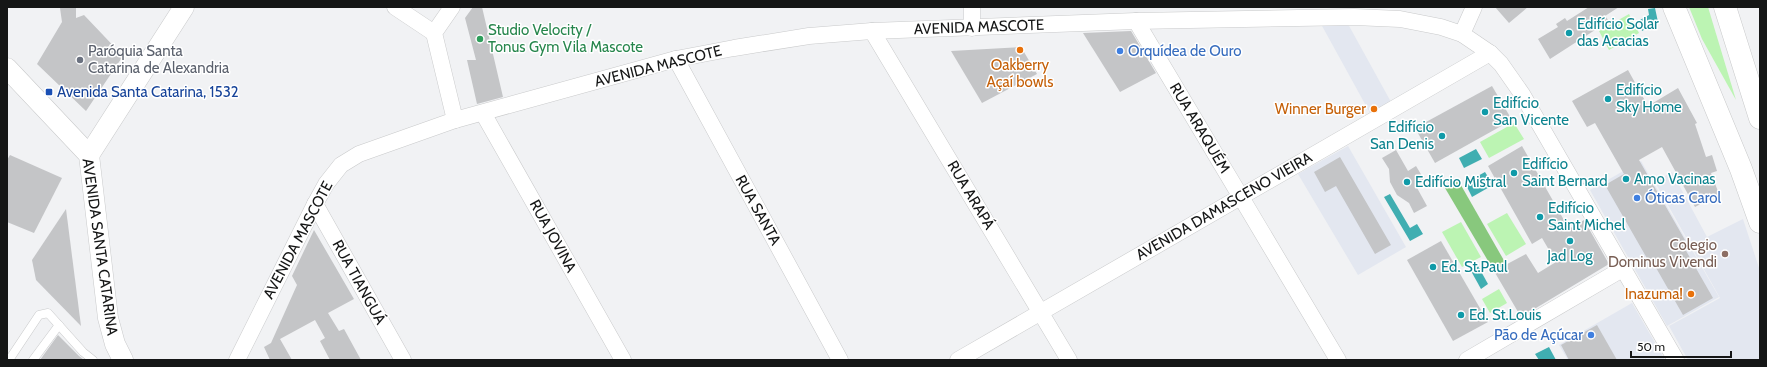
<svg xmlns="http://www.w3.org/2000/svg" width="1767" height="367" font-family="Cabin,sans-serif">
	<rect width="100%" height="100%" fill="#f1f2f4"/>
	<g fill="#e3e7f0">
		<path d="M1321 24H1348L1391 102 1370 113Z"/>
		<path d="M1348 146 1406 247 1358 275 1298 174Z"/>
		<path d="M1641 161 1719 297 1667 326 1590 190Z"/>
		<path d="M1672 172 1707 237 1743 219 1760 271V360H1688L1669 326 1720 298 1655 182Z"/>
		<path d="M1632 303 1665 360H1568L1559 345Z"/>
	</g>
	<g fill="#bcf4b3">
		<path d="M1689 7H1708L1736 100 1702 39Z"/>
		<path d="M1629 14 1639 33 1609 50 1599 31Z"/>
		<path d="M1514 123 1524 139 1489 158 1480 142Z"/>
		<path d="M1507 213 1526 244 1506 256 1487 224Z"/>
		<path d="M1461 222 1481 257 1462 267 1442 232Z"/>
		<path d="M1499 289 1507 303 1490 313 1482 299Z"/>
	</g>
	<path fill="#88c87d" d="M1458 180 1506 264 1494 271 1445 188Z"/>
	<g fill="#40aeb1">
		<path d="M1655 8 1658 22 1642 31 1640 20 1649 15 1648 9Z"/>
		<path d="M1476 149 1482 159 1464 168 1459 158Z"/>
		<path d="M1485 172 1493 185 1472 197 1465 183Z"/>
		<path d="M1390 194 1410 228 1417 224 1423 234 1410 241 1384 197Z"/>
		<path d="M1478 266 1488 284 1481 289 1471 271Z"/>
		<path d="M1549 347 1556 360H1539L1535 354Z"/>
	</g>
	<g fill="#c4c5c7">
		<path d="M76 7V18L84 15 123 56 86 111 37 64 62 22 60 8Z"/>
		<path d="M473 7H482L503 97 477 104 467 60H476L465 18Z"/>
		<path d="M1495 7H1528L1509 23Z"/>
		<path d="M1589 7H1619L1605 16 1609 21 1550 59 1538 39 1558 27 1556 24 1565 18 1567 21Z"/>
		<path d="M1131 31 1156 73 1120 92 1083 33Z"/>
		<path d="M1021 47 1037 74 982 103 951 51Z"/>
		<path d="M1628 70 1648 106 1678 88 1697 123 1695 124 1706 157 1712 155 1717 171 1711 173 1719 194 1695 207 1662 147 1639 160 1685 240 1681 242 1713 298 1683 315 1651 259 1648 260 1605 185 1624 174 1595 123 1587 127 1572 101Z"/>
		<path d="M1492 86 1512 120 1435 163 1415 128Z"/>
		<path d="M1522 146 1569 229 1584 220 1609 264 1521 317 1494 271 1526 254 1538 273 1556 262 1542 238 1532 244 1488 166Z"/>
		<path d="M1396 150 1408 171 1416 166 1425 181 1416 186 1427 206 1414 213 1409 203 1397 195 1390 182 1389 169 1382 158Z"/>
		<path d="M10 155 62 178 34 233 7 222V160Z"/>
		<path d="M1340 157 1391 245 1375 254 1336 186 1325 192 1314 172Z"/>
		<path d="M66 209 81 326 36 280 32 260Z"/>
		<path d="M314 230 354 299 328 313 339 331 344 329 361 360H330L320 341 325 338 315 320 280 339 292 360H270L264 347 271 343 297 285 292 276Z"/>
		<path d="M1441 241 1488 322 1453 341 1407 260Z"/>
		<path d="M1597 325 1617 360H1569L1561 345Z"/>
		<path d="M58 335 79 356 84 360H40Z"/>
	</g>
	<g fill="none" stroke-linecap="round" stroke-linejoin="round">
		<defs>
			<g id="service">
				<path d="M9 360 39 315 48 313 83 352 93 360"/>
				<path d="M33 360 59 325"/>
			</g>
			<g id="minor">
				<path d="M395 7 434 33"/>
				<path d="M452 7 434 33 455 120"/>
				<path d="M972 7V28"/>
				<path d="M1136 21 1338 360"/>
				<path d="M872 31 1069 360"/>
				<path d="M1462 34 1474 7"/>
				<path d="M676 59 840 360"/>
				<path d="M483 113 623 360"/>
				<path d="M315 204 403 360"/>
				<path d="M237 360 315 204 326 184 341 165 359 154 455 120 676 59 734 48 809 36 872 31 1136 21 1354 17 1400 19 1441 27 1462 34 1490 53 1501 64 1522 94 1676 360"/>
				<path d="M958 360 1490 53"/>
				<path d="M1467 360 1624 268"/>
			</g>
			<g id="tertiary">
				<path d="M7 68 89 155 108 318 115 344 123 360"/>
				<path d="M89 155 184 7"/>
			</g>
			<g id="primary">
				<path d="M1674 7 1741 169 1760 222"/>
				<path d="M1725 7 1760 118"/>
			</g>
		</defs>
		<use href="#service" stroke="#c9cacb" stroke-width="9"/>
		<use href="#minor" stroke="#c9cacb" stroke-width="17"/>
		<use href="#tertiary" stroke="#c9cacb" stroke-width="21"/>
		<use href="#primary" stroke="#c9cacb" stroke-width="23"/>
		<use href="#service" stroke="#fff" stroke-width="8"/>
		<use href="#minor" stroke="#fff" stroke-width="16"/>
		<use href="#tertiary" stroke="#fff" stroke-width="20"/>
		<use href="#primary" stroke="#fff" stroke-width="22"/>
	</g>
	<g fill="#0f9aa8" stroke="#fff" stroke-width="1.5">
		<circle cx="1569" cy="33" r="4"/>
		<circle cx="1608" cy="99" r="4"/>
		<circle cx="1485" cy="112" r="4"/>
		<circle cx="1442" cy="136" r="4"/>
		<circle cx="1514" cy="173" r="4"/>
		<circle cx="1626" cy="179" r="4"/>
		<circle cx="1407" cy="182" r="4"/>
		<circle cx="1540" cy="217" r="4"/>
		<circle cx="1570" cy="241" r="4"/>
		<circle cx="1433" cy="267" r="4"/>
		<circle cx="1461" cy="315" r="4"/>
	</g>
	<circle fill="#2e9e5b" stroke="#fff" stroke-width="1.5" cx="480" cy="39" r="4"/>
	<g fill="#e8710a" stroke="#fff" stroke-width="1.5">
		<circle cx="1020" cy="50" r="4"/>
		<circle cx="1374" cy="109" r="4"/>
		<circle cx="1691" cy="294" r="4"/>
	</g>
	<g fill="#3f7fe0" stroke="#fff" stroke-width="1.5">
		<circle cx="1120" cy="51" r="4"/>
		<circle cx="1637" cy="198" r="4"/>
		<circle cx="1591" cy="335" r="4"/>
	</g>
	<circle fill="#6b7280" stroke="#fff" stroke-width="1.5" cx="80" cy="60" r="4"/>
	<rect fill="#1a4fb4" stroke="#fff" stroke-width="1.5" x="45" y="88" width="8" height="8" rx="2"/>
	<circle fill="#8d6e63" stroke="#fff" stroke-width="1.5" cx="1725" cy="254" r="4"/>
	<g text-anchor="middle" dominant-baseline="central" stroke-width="3" stroke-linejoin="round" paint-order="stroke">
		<g font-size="15" fill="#0d838f" stroke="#fff" text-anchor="start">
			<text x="1577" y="24">Edifício Solar<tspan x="1577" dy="17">das Acacias</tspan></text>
			<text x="1616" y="90">Edifício<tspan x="1616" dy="17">Sky Home</tspan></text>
			<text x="1493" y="103">Edifício<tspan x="1493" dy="17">San Vicente</tspan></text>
			<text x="1434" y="127" text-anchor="end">Edifício<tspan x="1434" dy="17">San Denis</tspan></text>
			<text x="1522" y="164">Edifício<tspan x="1522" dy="17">Saint Bernard</tspan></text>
			<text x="1634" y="179">Amo Vacinas</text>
			<text x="1415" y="182">Edifício Mistral</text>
			<text x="1548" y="208">Edifício<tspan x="1548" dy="17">Saint Michel</tspan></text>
			<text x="1570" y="256" text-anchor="middle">Jad Log</text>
			<text x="1441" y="267">Ed. St.Paul</text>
			<text x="1469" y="315">Ed. St.Louis</text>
		</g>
		<g font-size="15" fill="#151616" stroke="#fff">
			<text transform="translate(979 27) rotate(-2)">AVENIDA MASCOTE</text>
			<text transform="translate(658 66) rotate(-14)">AVENIDA MASCOTE</text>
			<text transform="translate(1200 128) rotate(59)">RUA ARAQUÉM</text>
			<text transform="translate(971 195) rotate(59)">RUA ARAPÁ</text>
			<text transform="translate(1224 206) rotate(-30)">AVENIDA DAMASCENO VIEIRA</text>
			<text transform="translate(758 210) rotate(61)">RUA SANTA</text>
			<text transform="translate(553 236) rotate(61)">RUA JOVINA</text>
			<text transform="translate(298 240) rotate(-62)">AVENIDA MASCOTE</text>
			<text transform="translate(100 247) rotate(82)">AVENIDA SANTA CATARINA</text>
			<text transform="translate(359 282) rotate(61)">RUA TIANGUÁ</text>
		</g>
		<g font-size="15" fill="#27864d" stroke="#fff" text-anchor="start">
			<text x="488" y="30">Studio Velocity /<tspan x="488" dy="17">Tonus Gym Vila Mascote</tspan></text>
		</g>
		<g font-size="15" fill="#5b616d" stroke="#fff" text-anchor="start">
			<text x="88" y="51">Paróquia Santa<tspan x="88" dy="17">Catarina de Alexandria</tspan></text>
		</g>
		<g font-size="15" fill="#366cbe" stroke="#fff" text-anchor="start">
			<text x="1128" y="51">Orquídea de Ouro</text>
			<text x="1645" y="198">Óticas Carol</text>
			<text x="1583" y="335" text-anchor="end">Pão de Açúcar</text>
		</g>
		<g font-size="15" fill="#c56008" stroke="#fff" text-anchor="end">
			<text x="1020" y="65" text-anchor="middle">Oakberry<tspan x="1020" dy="17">Açaí bowls</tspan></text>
			<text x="1366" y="109">Winner Burger</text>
			<text x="1683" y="294">Inazuma!</text>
		</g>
		<g font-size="15" fill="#164399" stroke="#fff" text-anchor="start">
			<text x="57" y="92">Avenida Santa Catarina, 1532</text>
		</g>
		<g font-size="15" fill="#785e54" stroke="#fff" text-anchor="end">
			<text x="1717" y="245">Colegio<tspan x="1717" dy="17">Dominus Vivendi</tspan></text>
		</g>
	</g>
	<rect width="1767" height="367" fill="none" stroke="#151616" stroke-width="16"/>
	<path d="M1631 351v6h100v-6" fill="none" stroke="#151616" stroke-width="2"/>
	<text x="1637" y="351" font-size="12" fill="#151616" stroke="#ffffff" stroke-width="3" paint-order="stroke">50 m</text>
</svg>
